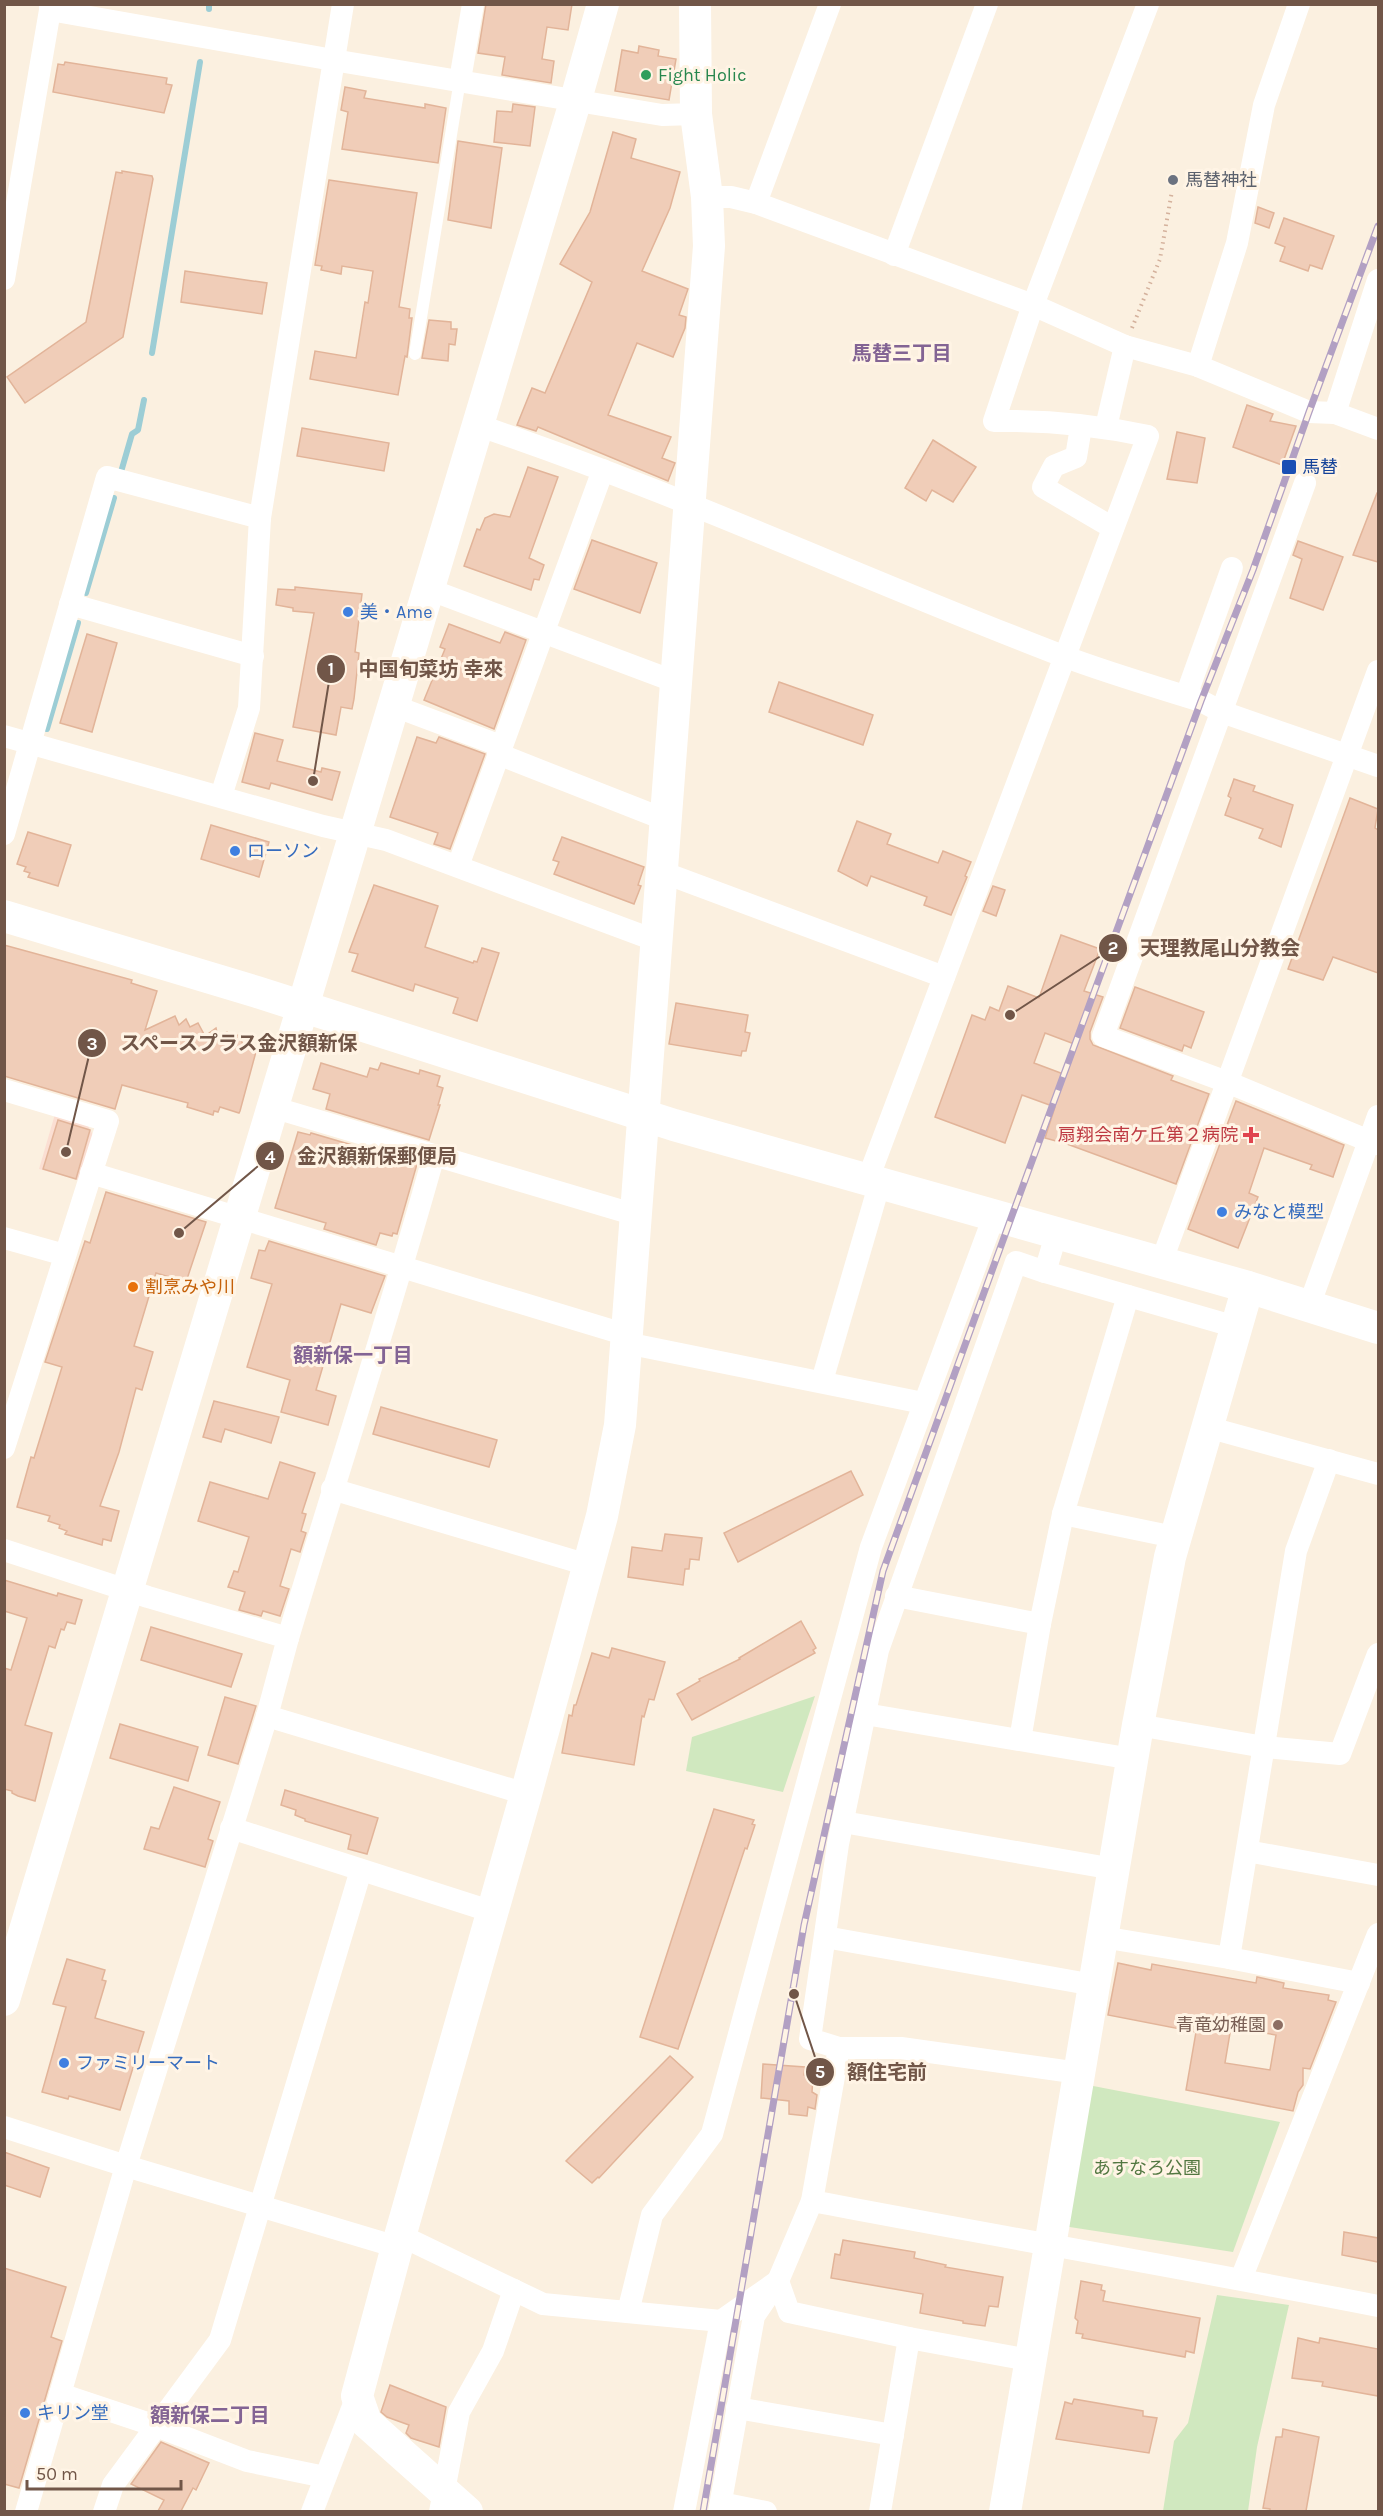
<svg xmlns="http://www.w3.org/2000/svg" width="1383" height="2516" font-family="Karla,'Noto Sans JP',sans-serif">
	<rect width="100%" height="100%" fill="#fbf0e0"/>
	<path fill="#fbdfd3" d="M55 1114 87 1124 93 1135 79 1180 39 1169Z"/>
	<g fill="#d0e8bf">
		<path d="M815 1696 783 1792 686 1771 692 1737Z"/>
		<path d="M1088 2085 1280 2122 1233 2252 1063 2226Z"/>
		<path d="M1217 2295 1289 2305 1257 2447 1248 2511H1163L1174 2441 1188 2423Z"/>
	</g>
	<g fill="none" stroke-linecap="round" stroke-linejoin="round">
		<g stroke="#9ccdd5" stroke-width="6">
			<path d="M209 9V4"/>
			<path d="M152 353 200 62"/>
			<path d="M121 472 132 434 138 430 144 400"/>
			<path d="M86 593 114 498"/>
			<path d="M47 729 78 623"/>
		</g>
	</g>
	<g fill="#f0cdb8" stroke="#e2b499" stroke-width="1.5" fill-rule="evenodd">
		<path d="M486 4H572L568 30 547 27 542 59 554 61 551 83 502 75 505 57 478 53Z"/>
		<path d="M639 46 659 50 658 56 676 59 669 100 615 91 622 50 638 53Z"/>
		<path d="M65 62 167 78 166 84 172 85 164 113 53 92 58 64 64 65Z"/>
		<path d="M345 87 366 91 364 98 425 108V104L446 108 438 163 342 149 348 112 341 110Z"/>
		<path d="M513 104 535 107 530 146 494 142 497 111 512 112Z"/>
		<path d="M613 132 636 139 631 158 680 172 670 208 642 271 688 289 679 315 686 317 685 328 673 357 637 343 608 415 671 437 662 458 675 463 668 481 538 427 536 431 517 425 532 388 545 393 592 282 560 264 590 212Z"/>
		<path d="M458 141 502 148 491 228 448 220Z"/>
		<path d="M122 171 152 176 153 179 123 337 25 403 7 377 86 322 116 172 122 173Z"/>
		<path d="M329 180 417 193 399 307 410 309 409 318H412L407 357 405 356 398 395 310 379 315 351 356 358 365 302 368 303 373 271 342 266 341 274 321 270 322 266 315 265Z"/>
		<path d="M1258 207 1274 213 1269 228 1255 223Z"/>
		<path d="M1284 218 1334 236 1322 269 1310 265 1308 271 1280 261 1285 247 1275 243Z"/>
		<path d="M185 271 267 283 262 314 181 302Z"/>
		<path d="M429 320 451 322V329H457L455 345 449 344 448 361 422 358Z"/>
		<path d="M1247 405 1273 414 1270 421 1296 426 1282 465 1233 447Z"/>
		<path d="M302 428 389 443 384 471 297 456Z"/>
		<path d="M1177 432 1205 438 1197 483 1167 479Z"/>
		<path d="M933 440 976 467 953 502 932 490 926 501 905 488Z"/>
		<path d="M528 467 558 477 529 558 544 565 539 580 534 579 531 590 464 566 477 529 480 530 485 518 494 514 510 517Z"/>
		<path d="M1377 493H1378V562L1353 555Z"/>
		<path d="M592 540 657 563 640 613 574 589Z"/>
		<path d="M1298 541 1343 557 1323 610 1290 598 1302 559 1293 555Z"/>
		<path d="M295 587 362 594 355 652 359 653 354 699 352 709 341 707 336 735 293 727 314 613 293 611V608L276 605 278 589 295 590Z"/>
		<path d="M449 624 500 643 505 632 526 640 494 729 424 700 445 649 440 647Z"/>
		<path d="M87 634 117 643 92 732 60 723Z"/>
		<path d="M779 682 873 715 863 745 769 712Z"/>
		<path d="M255 733 283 740 277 761 321 772 322 768 340 772 332 800 271 783 269 789 242 782Z"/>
		<path d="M417 737 436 743 439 737 485 754 450 849 434 844 438 833 390 817Z"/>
		<path d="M1234 779 1255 786 1253 791 1293 805 1281 847 1259 838 1263 829 1225 815 1231 798 1228 796Z"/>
		<path d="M1350 798 1378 809 1375 828 1378 830V973L1333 957 1323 980 1288 969Z"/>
		<path d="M857 821 891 834 887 844 938 863 943 851 971 862 965 876 967 877 951 915 924 905 927 897 871 876 867 886 838 871Z"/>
		<path d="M211 825 269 842 259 877 201 859Z"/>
		<path d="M28 832 71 845 58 886 28 877 30 873 24 871 26 867 17 864Z"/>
		<path d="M562 837 644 867 638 885 641 886 634 904 554 874 559 862 553 860Z"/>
		<path d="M374 885 438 906 425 947 473 963 474 961 477 962 482 948 499 953 477 1021 453 1013 458 998 415 984 413 991 352 971 358 954 349 952Z"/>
		<path d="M993 886 1005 890 996 916 983 911Z"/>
		<path d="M1061 935 1100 949 1084 991 1103 997 1090 1032V1039L1093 1045 1173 1076 1171 1080 1209 1094 1176 1184 1067 1144 1045 1138 1055 1107 1022 1095 1005 1143 935 1117 972 1015 985 1020 990 1007 999 1011 1008 986 1039 998ZM1045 1033 1077 1045 1066 1075 1034 1063Z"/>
		<path d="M4 945 132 980 131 983 157 991 145 1030 175 1016 179 1025 186 1019 190 1027 198 1023 205 1036 216 1028 218 1037 227 1032 230 1040 238 1035 243 1044 257 1048 240 1111 239 1113 220 1107 218 1112 214 1111 213 1115 187 1107 188 1103 122 1085 115 1109 4 1076Z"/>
		<path d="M1135 987 1204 1012 1191 1048 1184 1045 1182 1051 1120 1028Z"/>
		<path d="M676 1003 748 1015 745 1032 750 1033 746 1051H742L741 1056 669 1044Z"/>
		<path d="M321 1063 367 1077 370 1068 378 1070 381 1063 419 1074 420 1070 440 1076 437 1086 443 1088 438 1105H440L429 1140 326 1109 330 1094 313 1089Z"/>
		<path d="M1236 1101 1344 1145 1333 1177 1310 1169 1312 1165 1264 1148 1249 1193 1258 1197 1238 1248 1188 1229Z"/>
		<path d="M58 1120 90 1130 76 1179 43 1169Z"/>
		<path d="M298 1132 310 1135 311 1133 417 1164 397 1234 393 1233 392 1236 380 1233 376 1245 324 1229 326 1223 275 1208Z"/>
		<path d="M106 1192 206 1222 186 1282 156 1273 134 1346 153 1352 142 1390 136 1388 119 1452 100 1506 119 1511 111 1541 103 1539 102 1545 65 1534 67 1531 59 1528 60 1525 48 1521 50 1516 17 1507 31 1457 34 1458 62 1367 45 1362 85 1241 90 1243Z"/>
		<path d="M269 1241 385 1276 371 1313 341 1304 316 1390 336 1396 328 1425 281 1412 290 1380 247 1367 272 1284 251 1278 259 1250 265 1251Z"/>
		<path d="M214 1401 279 1417 271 1443 225 1429 221 1442 203 1437Z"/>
		<path d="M381 1407 497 1440 489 1467 373 1434Z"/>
		<path d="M280 1462 315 1473 302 1513 306 1514 301 1531 306 1533 300 1552 291 1549 280 1586 289 1589 280 1616 263 1611 261 1616 239 1610 245 1592 228 1587 234 1571 238 1572 249 1537 198 1521 210 1482 268 1499Z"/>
		<path d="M851 1471 863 1495 738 1562 724 1533Z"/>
		<path d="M665 1534 702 1538 699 1560 690 1559 689 1569H685L683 1585 628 1577 632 1547 662 1551Z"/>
		<path d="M4 1580 57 1596 58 1593 82 1600 75 1624 67 1622 64 1630 61 1629 55 1648 49 1646 25 1725 52 1733 35 1801 18 1796 12 1793V1791L4 1789V1668L11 1670 27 1618 4 1611Z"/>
		<path d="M801 1621 816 1648 813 1650 815 1653 692 1720 677 1694 700 1681 699 1679 740 1659 739 1658Z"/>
		<path d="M151 1627 242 1654 231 1687 141 1660Z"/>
		<path d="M612 1648 665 1662 654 1700 649 1699 644 1717 642 1716 634 1765 562 1753 569 1715 572 1716 574 1705H576L592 1653 609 1658Z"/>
		<path d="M225 1697 256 1706 238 1764 208 1755Z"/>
		<path d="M120 1724 198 1747 188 1781 110 1758Z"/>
		<path d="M174 1787 220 1802 208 1839 213 1841 205 1867 144 1849 151 1827 159 1829Z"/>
		<path d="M285 1790 378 1818 367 1854 348 1849 351 1835 305 1821V1819L295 1815 296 1810 281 1805Z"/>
		<path d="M714 1809 754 1820 752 1824 755 1825 747 1849 745 1848 678 2049 640 2037Z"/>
		<path d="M67 1959 105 1970 102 1980 106 1981 95 2018 144 2032 120 2110 69 2096 68 2099 42 2092 66 2007 53 2004Z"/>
		<path d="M1118 1963 1151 1970 1152 1964 1256 1983 1257 1977 1284 1983 1283 1988 1329 1995 1328 2000 1336 2002 1310 2069 1303 2068V2085L1298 2092 1293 2111 1186 2090 1196 2032 1108 2015ZM1231 2027 1276 2035 1270 2070 1225 2063Z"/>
		<path d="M670 2056 693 2077 599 2178 598 2177 592 2183 566 2161Z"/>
		<path d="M763 2064 805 2067 804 2075 813 2077 812 2092 817 2095 815 2109 808 2107 807 2116 789 2114V2101L761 2098Z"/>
		<path d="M4 2152 49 2168 40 2197 4 2185Z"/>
		<path d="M1344 2232 1378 2238V2262L1342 2255Z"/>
		<path d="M843 2240 915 2252 914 2258 946 2265 945 2267 1003 2277 998 2307 989 2306 985 2326 963 2323V2321L920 2313 923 2294 831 2278 835 2254 840 2255Z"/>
		<path d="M4 2268 66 2287 51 2337 62 2341 19 2488 4 2484Z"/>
		<path d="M1081 2281 1102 2285 1101 2290 1105 2291 1103 2301 1200 2318 1194 2353 1186 2351 1185 2357 1082 2338 1083 2334 1076 2333 1078 2321 1075 2318Z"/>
		<path d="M1298 2338 1319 2343 1320 2338 1378 2349V2396L1322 2386 1323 2382 1292 2378Z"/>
		<path d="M390 2385 446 2407 439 2447 411 2438 406 2433 409 2425 387 2417 381 2412Z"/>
		<path d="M1074 2399 1143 2411V2416L1157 2418 1149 2453 1056 2439 1065 2402 1072 2404Z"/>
		<path d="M1283 2429 1319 2437 1306 2511H1270V2509L1263 2508 1276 2437H1282Z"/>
		<path d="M161 2442 209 2463 196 2490 193 2488 181 2511H158L164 2500 131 2484Z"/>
	</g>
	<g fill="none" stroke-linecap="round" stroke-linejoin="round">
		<path stroke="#d4b19c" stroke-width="4" stroke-dasharray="1.5 4.5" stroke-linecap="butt" d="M1132 328 1160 259 1172 191"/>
		<path stroke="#fff" stroke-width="12" d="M415 354 460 80"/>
		<g stroke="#fff" stroke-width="22">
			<path d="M50 4V10L333 60 662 115 696 114"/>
			<path d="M460 80 473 4"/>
			<path d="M707 197H731L756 203 1033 305 1125 346 1198 366 1309 412 1335 413 1378 280"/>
			<path d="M756 203 830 4"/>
			<path d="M894 255 987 4"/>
			<path d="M4 279 50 10"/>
			<path d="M1198 366 1237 243 1264 105 1299 4"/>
			<path d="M1335 413 1378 429"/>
			<path d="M477 425C677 492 867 581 1063 656 1108 673 1156 687 1201 701L1222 712 1378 766"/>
			<path d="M1081 427 1076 457 1054 466 1043 487 1113 528"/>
			<path d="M1106 427 1125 346"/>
			<path d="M1305 483 1103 1036 1227 1082 1369 1141 1378 1116"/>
			<path d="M428 589 676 682"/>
			<path d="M70 604 253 656"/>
			<path d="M1186 696 1232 568"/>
			<path d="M394 706 501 746"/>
			<path d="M4 736 323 826 386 840 657 941"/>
			<path d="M498 754 666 820"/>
			<path d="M221 796 249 708 260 518"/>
			<path d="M4 834 107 477 260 518 343 4"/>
			<path d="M458 866 603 470"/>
			<path d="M662 872 944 977"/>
			<path d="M4 1090 108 1121 4 1448"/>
			<path d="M272 1107 636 1215"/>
			<path d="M91 1173 627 1335"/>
			<path d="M868 1179 1148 436C1097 425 1046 420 994 421L1033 305 1148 4"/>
			<path d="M4 1238 65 1255"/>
			<path d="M1161 1263 1378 671"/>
			<path d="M1045 1272 1236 1327"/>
			<path d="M1309 1306 1369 1141 1378 1144"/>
			<path d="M626 1343 923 1403"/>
			<path d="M822 1381 880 1182"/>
			<path d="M1207 1427 1378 1474"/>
			<path d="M1329 1460 1296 1551 1229 1958 1359 1983"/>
			<path d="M332 1489 588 1565"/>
			<path d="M1063 1514 1128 1296"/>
			<path d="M4 1550 148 1597 288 1638 267 1716 126 2166 26 2512"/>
			<path d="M896 1596 1040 1624 1063 1514 1174 1537"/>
			<path d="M288 1638C336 1477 389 1317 434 1155"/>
			<path d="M865 1714 1132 1759"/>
			<path d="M267 1716 526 1794"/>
			<path d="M1138 1725 1264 1747 1340 1754 1378 1654"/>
			<path d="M1020 1740 1040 1624"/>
			<path d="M843 1822 1114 1869"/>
			<path d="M231 1828 493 1912"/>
			<path d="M1247 1851 1378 1875"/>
			<path d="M825 1937 1094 1985"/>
			<path d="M1102 1937 1235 1959"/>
			<path d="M839 2048H901L1079 2073"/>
			<path d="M4 2127 126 2166 397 2247 410 2240 543 2304 721 2321 778 2281 789 2312 909 2338 1029 2360"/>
			<path d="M812 2201C1001 2237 1190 2269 1378 2306"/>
			<path d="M1241 2279 1378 1934"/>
			<path d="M628 2312 652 2215 712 2134 871 1547 994 1216"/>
			<path d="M60 2394 156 2426 247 2461 325 2477"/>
			<path d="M737 2408 893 2435"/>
			<path d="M721 2503 766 2512"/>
			<path d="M104 2512 113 2485 220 2340 361 1870"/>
			<path d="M312 2512 357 2396"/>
			<path d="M440 2512 459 2412 493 2351 514 2290"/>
			<path d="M684 2512 721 2321"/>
			<path d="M719 2512 754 2316 778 2281 812 2201 839 2048 810 2039 838 1844 878 1650 1016 1262 1045 1272 1056 1235"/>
			<path d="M880 2512 909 2338"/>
		</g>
		<g stroke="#fff" stroke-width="32">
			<path d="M4 916 257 992 674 1125 1248 1287 1378 1328"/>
			<path d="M4 2000 576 99 603 4"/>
			<path d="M467 2512 366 2422 357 2396 397 2247 526 1794 602 1516 620 1425 709 246 707 197 696 114 695 4"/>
			<path d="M1005 2512 1138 1725 1170 1557 1248 1287"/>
		</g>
		<defs>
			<path id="rail" d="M703 2512 804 1925 883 1571 1010 1221 1201 701 1253 570 1309 412 1378 226"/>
		</defs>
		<use href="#rail" stroke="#b2a0c3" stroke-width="7"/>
		<use href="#rail" stroke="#fff4e5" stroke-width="4.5" stroke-dasharray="14" stroke-linecap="butt"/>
	</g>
	<circle fill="#2e9e5b" stroke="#fff4e5" stroke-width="2" cx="646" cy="75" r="6"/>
	<circle fill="#6b7280" stroke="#fff4e5" stroke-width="2" cx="1173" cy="180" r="6"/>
	<rect fill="#1a4fb4" stroke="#fff4e5" stroke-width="2" x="1281" y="459" width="16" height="16" rx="3"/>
	<g fill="#3f7fe0" stroke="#fff4e5" stroke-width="2">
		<circle cx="348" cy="612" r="6"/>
		<circle cx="235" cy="851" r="6"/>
		<circle cx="1222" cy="1212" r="6"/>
		<circle cx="64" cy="2063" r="6"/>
		<circle cx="25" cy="2413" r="6"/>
	</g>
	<path fill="#e0444e" stroke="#fff4e5" stroke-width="2" d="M1248 1126h6v6h6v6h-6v6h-6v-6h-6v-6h6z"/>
	<circle fill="#e8710a" stroke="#fff4e5" stroke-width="2" cx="133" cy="1287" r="6"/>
	<circle fill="#8d6e63" stroke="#fff4e5" stroke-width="2" cx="1278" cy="2025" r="6"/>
	<g text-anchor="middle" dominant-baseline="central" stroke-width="6" stroke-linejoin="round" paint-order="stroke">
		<g font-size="18" fill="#27864d" stroke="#fff4e5" text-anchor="start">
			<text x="658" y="75">Fight Holic</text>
		</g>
		<g font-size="18" fill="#5b616d" stroke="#fff4e5" text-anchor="start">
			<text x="1185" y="180">馬替神社</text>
		</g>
		<g font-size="18" fill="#164399" stroke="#fff4e5" text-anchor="start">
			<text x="1302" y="467">馬替</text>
		</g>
		<g font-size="18" fill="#366cbe" stroke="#fff4e5" text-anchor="start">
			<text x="360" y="612">美・Ame</text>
			<text x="247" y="851">ローソン</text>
			<text x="1234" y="1212">みなと模型</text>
			<text x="76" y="2063">ファミリーマート</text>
			<text x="37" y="2413">キリン堂</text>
		</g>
		<g font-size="18" fill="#be3a42" stroke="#fff4e5" text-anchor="end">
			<text x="1238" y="1135">扇翔会南ケ丘第２病院</text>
		</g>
		<g font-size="18" fill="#c56008" stroke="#fff4e5" text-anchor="start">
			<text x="145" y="1287">割烹みや川</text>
		</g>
		<g font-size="18" fill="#785e54" stroke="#fff4e5" text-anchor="end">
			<text x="1266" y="2025">青竜幼稚園</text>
		</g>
		<g font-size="18" fill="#527741" stroke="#fff4e5">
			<text x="1147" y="2168">あすなろ公園</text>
		</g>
		<g font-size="20" font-weight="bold" fill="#836494" stroke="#fff4e5">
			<text x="902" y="353">馬替三丁目</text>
			<text x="353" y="1355">額新保一丁目</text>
			<text x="210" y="2415">額新保二丁目</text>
		</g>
	</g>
	<path fill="none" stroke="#715648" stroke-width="2" d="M313 781L331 669M1010 1015L1113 948M66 1152L92 1043M179 1233L270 1156M794 1994L820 2072"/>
	<g fill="#715648" stroke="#fff4e5" stroke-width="2">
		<circle cx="313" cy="781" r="6"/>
		<circle cx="1010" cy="1015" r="6"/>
		<circle cx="66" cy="1152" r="6"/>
		<circle cx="179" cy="1233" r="6"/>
		<circle cx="794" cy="1994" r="6"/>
		<circle cx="331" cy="669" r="15"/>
		<circle cx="1113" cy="948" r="15"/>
		<circle cx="92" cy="1043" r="15"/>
		<circle cx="270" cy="1156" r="15"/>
		<circle cx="820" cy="2072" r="15"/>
	</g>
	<g font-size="18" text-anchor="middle" font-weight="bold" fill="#fff">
		<text x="331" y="675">1</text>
		<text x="1113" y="954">2</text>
		<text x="92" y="1050">3</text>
		<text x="270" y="1163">4</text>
		<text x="820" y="2078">5</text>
	</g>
	<g font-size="20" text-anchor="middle" font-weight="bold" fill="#715648" stroke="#fff4e5" stroke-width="6" stroke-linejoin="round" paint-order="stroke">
		<text x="431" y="676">中国旬菜坊 幸來</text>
		<text x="1220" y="955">天理教尾山分教会</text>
		<text x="239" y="1050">スペースプラス金沢額新保</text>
		<text x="377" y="1163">金沢額新保郵便局</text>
		<text x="887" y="2079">額住宅前</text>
	</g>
	<rect width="1383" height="2516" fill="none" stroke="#715648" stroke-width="12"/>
	<path d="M27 2480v9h154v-9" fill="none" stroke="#715648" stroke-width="3"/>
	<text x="36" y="2480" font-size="18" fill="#715648" stroke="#fff4e5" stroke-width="4.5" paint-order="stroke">50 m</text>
</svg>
